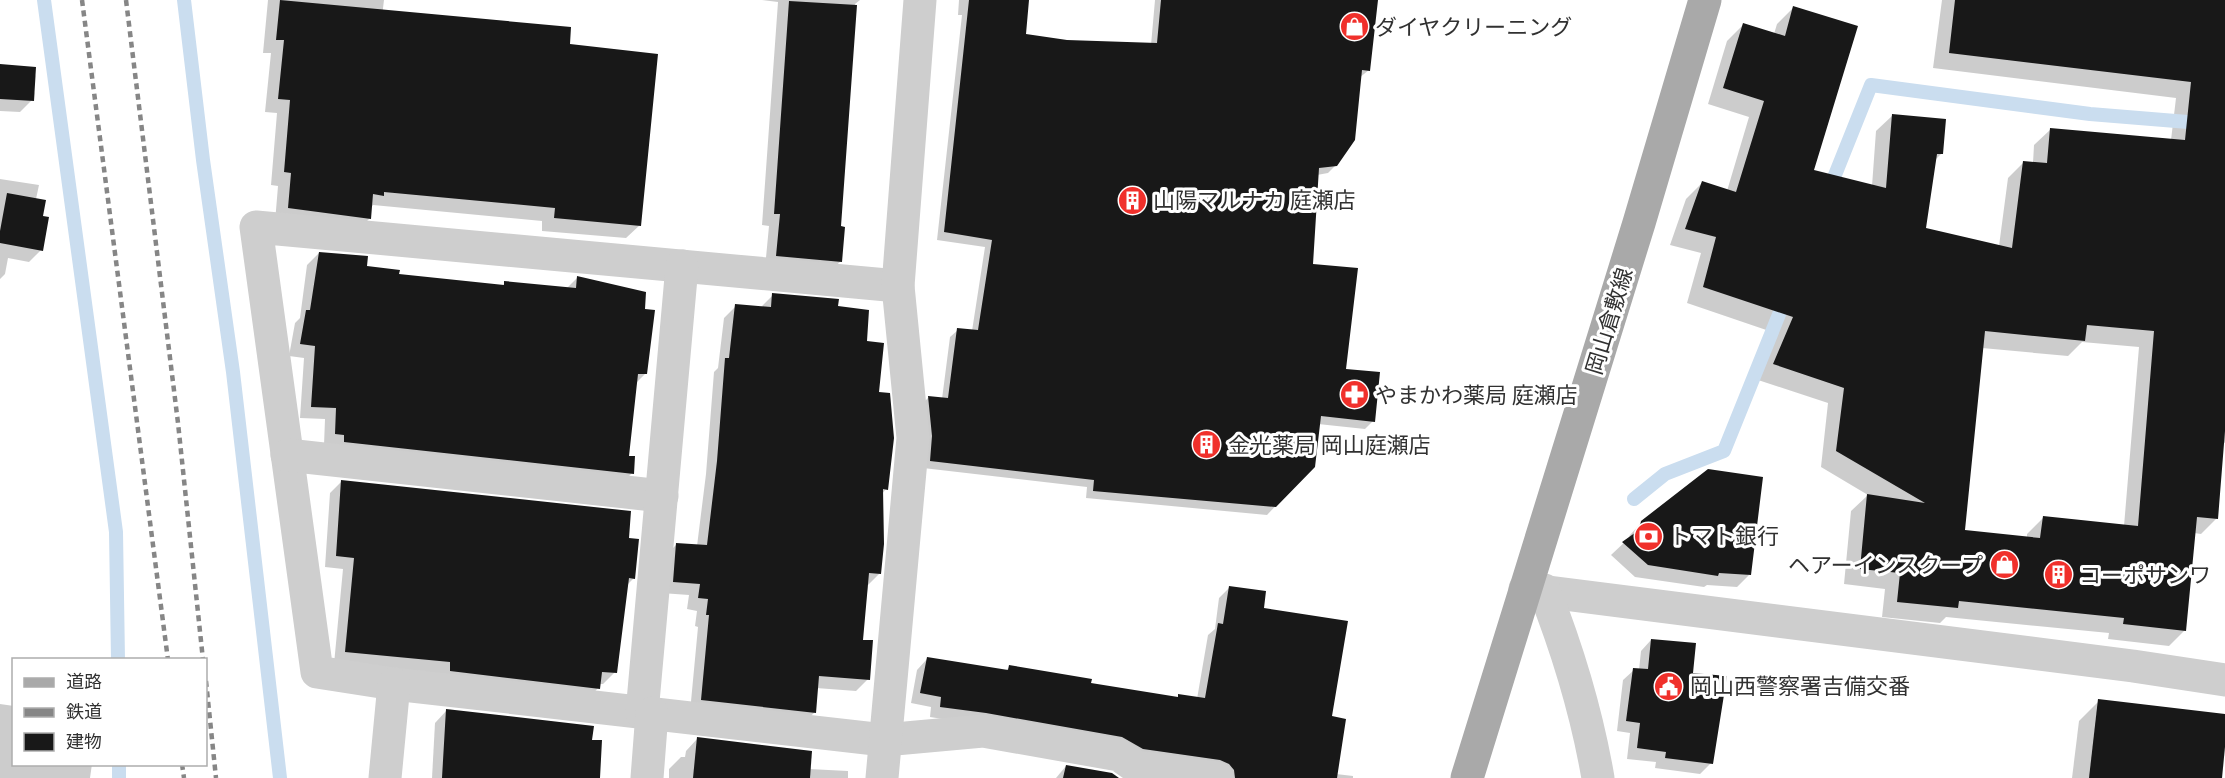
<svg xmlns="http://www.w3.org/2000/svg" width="2225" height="778" font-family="'PT Sans Narrow','Noto Sans JP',sans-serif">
	<rect width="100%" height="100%" fill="#fff"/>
	<g fill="#0003" fill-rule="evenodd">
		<path d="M268 0H384L381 25 640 225 626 238 542 231V221L373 205 371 207 370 218 356 232 275 222 278 186 271 185 277 113 265 112 271 53H263Z"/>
		<path d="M762 0H860L855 4 840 227 841 261 828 273 765 268 769 226 762 225 778 2Z"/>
		<path d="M959 0H1027L1025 36 1067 41 1151 45 1155 0H1376L1369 70 1359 78 1336 165 1328 173 1317 175 1312 266 1344 370 1373 421 1365 429 1318 424 1313 467 1267 515 1086 498 1087 487 923 468 921 405 928 398 942 399 950 337 958 330 972 331 985 247 937 240 962 15H958Z"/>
		<path d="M1942 0H2225V443L2223 442 2217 518 2201 534 2194 533 2185 630 2169 646 2108 639 2109 633 1946 617 1940 623 1882 617 1885 589 1844 584 1851 511 1868 495 1821 467 1828 403 1758 380 1778 334 1687 303 1701 253 1670 245 1686 199 1702 183 1727 191 1749 117 1708 104 1727 41 1743 25 1774 34 1777 24 1793 8 1812 171 1872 186 1876 131 1893 115 1942 153 1935 160 1924 229 1999 246 2008 178 2024 162 2033 163 2034 145 2051 129 2171 140 2176 98 1933 68ZM2082 342 2139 347 2124 526 2043 518 2027 534V538L1964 531 1982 348 2068 356Z"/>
		<path d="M0 66 32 100 20 112 0 111Z"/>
		<path d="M0 179 39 185 36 199 41 217V250L29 262 8 258 5 274 0 279Z"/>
		<path d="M319 253 365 268 398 275 501 287 505 283 566 289 578 277 645 374 636 383 627 457 632 473 620 485 324 445 325 419 300 418 304 358 289 356 295 323 300 318 307 265Z"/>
		<path d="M773 295 837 308 866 342 878 393 886 489 882 494 880 573 868 585 861 641 868 679 856 691 816 688 814 713 802 724 690 712 698 627 695 626 697 611 687 609 689 595 661 593 665 556 677 544 697 546 706 474 714 372 718 368 724 318 736 306 761 307Z"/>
		<path d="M342 481 627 540 634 578 626 586 615 672 603 684H599L598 688 587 700 334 664 343 569 325 567 330 493Z"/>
		<path d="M1642 522 1749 575 1737 587 1707 585 1704 587 1635 577 1611 555 1628 539 1630 535Z"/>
		<path d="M1229 588 1263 609 1330 718 1336 774 1353 776V778H1222L1111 746 930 717 931 707 911 703 917 670 927 659 1005 671 1010 667 1090 684 1176 698 1179 696 1197 699 1208 635 1215 629 1219 598Z"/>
		<path d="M1651 640 1711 763 1700 774 1655 768 1656 762 1627 759 1630 733 1617 731 1623 680 1634 670H1639L1641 651Z"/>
		<path d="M2099 701 2225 715 2220 778H2072L2079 721Z"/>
		<path d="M0 704 14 706V764H92L90 778H0Z"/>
		<path d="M447 710 591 741 599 778H432L435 723Z"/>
		<path d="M697 739 809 769 848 771V778H669V769L681 757H685L686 751Z"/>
		<path d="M1066 766 1118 778H1056Z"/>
	</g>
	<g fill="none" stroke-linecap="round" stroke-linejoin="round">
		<g stroke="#caddef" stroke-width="14">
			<path d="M44 0 116 532 118 660"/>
			<path d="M184 0 203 160 233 372 280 778"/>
			<path d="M1829 190 1871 85 2090 114 2225 125"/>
			<path d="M1634 499 1665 474 1724 451 1786 297"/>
			<path d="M119 764V778"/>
		</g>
	</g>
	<g fill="#181818" fill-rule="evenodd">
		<path d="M280 0 571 27 570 44 658 54 641 226 554 218 555 208 384 192V196L373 194 371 219 288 208 291 173 284 172 290 100 278 99 284 40H276Z"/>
		<path d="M969 0H1029L1026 34 1067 40 1157 43 1161 0H1378L1370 71 1362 70 1355 140 1337 166 1319 168 1313 264 1358 268 1346 369 1380 372 1375 422 1321 416 1315 467 1276 507 1093 491 1094 480 930 461 932 436 928 396 948 398 957 328 978 330 992 240 944 232Z"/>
		<path d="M1955 0H2225V431L2218 519 2197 517 2186 631 2123 624 2124 618 1959 601 1958 608 1897 602 1900 573 1860 569 1867 494 1925 503 1836 451 1844 388 1773 364 1793 317 1703 287 1716 237 1685 229 1702 181 1736 192 1764 101 1723 88 1743 23 1785 36 1793 6 1858 26 1814 170 1886 188 1892 114 1946 119 1943 154H1937L1926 228 2012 248 2023 161 2047 163 2050 128 2185 140 2191 82 1949 53ZM2087 325 2154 331 2138 526 2043 516 2040 538 1965 530 1985 331 2085 341Z"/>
		<path d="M789 1 857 5 841 226 845 227 842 262 776 256 780 214H774Z"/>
		<path d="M0 64 36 67 34 101 0 99Z"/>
		<path d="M7 193 46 200 43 216 49 217 43 251 0 243V231Z"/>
		<path d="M319 252 368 256 367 266 400 270 399 274 504 285V281L576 288 577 276 646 292 645 309 655 310 647 374H638L629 456H635L634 474 344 442V435L335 434 336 408 311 407 315 346 300 344 306 310H310Z"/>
		<path d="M772 293 839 299 838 306 869 310 867 341 884 343 879 392 890 393 894 438 888 490 883 489 884 544 881 574 869 573 863 640H873L870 680 819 676 816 713 701 700 709 615H706L708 599 698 598 700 584 673 582 676 543 707 545 717 461 725 358H729L735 304 771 307Z"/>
		<path d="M1708 469 1763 477 1751 575 1719 573 1718 576 1648 565 1622 542 1639 530 1641 521Z"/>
		<path d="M341 480 631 511 629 538 639 539 635 579 629 578 617 673 602 672 600 689 450 671V662L345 652 354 558 336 556Z"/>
		<path d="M1229 586 1266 591 1264 608 1348 621 1332 716 1346 719 1337 778H1235L1234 770 1229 764 1220 760 1143 749 1122 737 986 713 940 707 941 697 920 693 927 657 1008 670 1009 665 1092 679 1091 683 1178 697V694L1205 698 1218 623 1223 624Z"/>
		<path d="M1651 639 1696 643 1693 673 1727 676 1713 764 1665 758 1666 752 1637 748 1640 723 1626 721 1633 668 1648 669Z"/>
		<path d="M2098 699 2225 714V747L2222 778H2089Z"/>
		<path d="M446 709 594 726 592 740H602L600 778H442Z"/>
		<path d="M697 737 812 751 810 778H693Z"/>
		<path d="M1066 765 1112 773 1119 778H1063Z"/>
	</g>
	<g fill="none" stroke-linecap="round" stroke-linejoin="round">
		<g stroke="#cecece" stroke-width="33">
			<path d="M898 286 256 227 317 672 394 684 884 740 983 731 1119 755 1136 767 1217 778"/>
			<path d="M287 455 662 496"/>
			<path d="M1525 589 2133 666 2225 680"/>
			<path d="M1544 590C1568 651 1587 714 1598 778"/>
			<path d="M642 713 682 266"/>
			<path d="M385 778 394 684"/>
			<path d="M647 778 652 713"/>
			<path d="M882 778 913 438 898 286 920 0"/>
		</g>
		<path stroke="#a9a9a9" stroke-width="33" d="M1467 778 1639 223 1705 0"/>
		<g stroke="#868686" stroke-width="4.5" stroke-dasharray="6 4.5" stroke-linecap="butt">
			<path d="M82 0 168 660"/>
			<path d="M126 0 178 423 203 660"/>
			<path d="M206 681 216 778"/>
			<path d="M182 764 184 778"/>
		</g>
	</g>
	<defs>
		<symbol id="shop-disc" viewBox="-11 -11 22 22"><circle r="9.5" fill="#f0302b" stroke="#fff"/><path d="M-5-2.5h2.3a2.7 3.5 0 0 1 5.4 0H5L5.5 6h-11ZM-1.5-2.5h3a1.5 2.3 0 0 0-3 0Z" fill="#fff"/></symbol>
		<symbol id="building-disc" viewBox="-11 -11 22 22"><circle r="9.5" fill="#f0302b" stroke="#fff"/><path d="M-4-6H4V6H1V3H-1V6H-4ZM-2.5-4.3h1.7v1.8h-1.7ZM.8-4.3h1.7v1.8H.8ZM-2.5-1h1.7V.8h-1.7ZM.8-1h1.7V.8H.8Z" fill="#fff"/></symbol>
		<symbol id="pharmacy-disc" viewBox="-11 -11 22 22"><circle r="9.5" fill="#f0302b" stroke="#fff"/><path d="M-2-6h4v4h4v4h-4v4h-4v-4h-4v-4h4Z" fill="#fff"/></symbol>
		<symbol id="bank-disc" viewBox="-11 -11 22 22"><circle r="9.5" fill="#f0302b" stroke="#fff"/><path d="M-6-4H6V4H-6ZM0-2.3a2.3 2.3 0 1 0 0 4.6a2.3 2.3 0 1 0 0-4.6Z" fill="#fff"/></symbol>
		<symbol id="civic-disc" viewBox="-11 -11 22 22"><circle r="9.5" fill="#f0302b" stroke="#fff"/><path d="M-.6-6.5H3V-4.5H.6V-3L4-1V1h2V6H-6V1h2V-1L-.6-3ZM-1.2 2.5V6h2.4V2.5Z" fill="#fff"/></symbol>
	</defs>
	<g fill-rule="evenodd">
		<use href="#shop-disc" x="1338" y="10" width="33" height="33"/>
		<use href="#building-disc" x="1116" y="184" width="33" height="33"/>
		<use href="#pharmacy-disc" x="1338" y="378" width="33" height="33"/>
		<use href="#building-disc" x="1190" y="428" width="33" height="33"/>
		<use href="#bank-disc" x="1632" y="520" width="33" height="33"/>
		<use href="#shop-disc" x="1988" y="548" width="33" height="33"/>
		<use href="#building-disc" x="2042" y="558" width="33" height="33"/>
		<use href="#civic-disc" x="1652" y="670" width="33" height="33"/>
	</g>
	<g text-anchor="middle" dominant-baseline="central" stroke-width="6" stroke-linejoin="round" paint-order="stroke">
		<g font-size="22" fill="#313131" stroke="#fff" text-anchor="start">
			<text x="1375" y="27">ダイヤクリーニング</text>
			<text x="1153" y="200">山陽マルナカ 庭瀬店</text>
			<text x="1375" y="395">やまかわ薬局 庭瀬店</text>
			<text x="1228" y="445">金光薬局 岡山庭瀬店</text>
			<text x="1669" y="536">トマト銀行</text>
			<text x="1983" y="565" text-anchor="end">ヘアーインスクープ</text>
			<text x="2079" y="575">コーポサンワ</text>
			<text x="1690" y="686">岡山西警察署吉備交番</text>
		</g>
		<g font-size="22" fill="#313131" stroke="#fff">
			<text transform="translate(1609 321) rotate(-73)">岡山倉敷線</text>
		</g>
	</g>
	<rect x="12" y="658" width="195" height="108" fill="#ffffff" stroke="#adadad" stroke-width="1.5"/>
	<rect x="24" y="678" width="30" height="9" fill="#a9a9a9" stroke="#adadad" stroke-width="1.5"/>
	<text x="66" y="688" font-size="18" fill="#313131">道路</text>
	<rect x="24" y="708" width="30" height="9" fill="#868686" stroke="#adadad" stroke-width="1.5"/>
	<text x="66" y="718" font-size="18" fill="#313131">鉄道</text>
	<rect x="24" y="733" width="30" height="18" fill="#181818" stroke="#adadad" stroke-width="1.5"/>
	<text x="66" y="748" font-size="18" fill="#313131">建物</text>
</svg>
